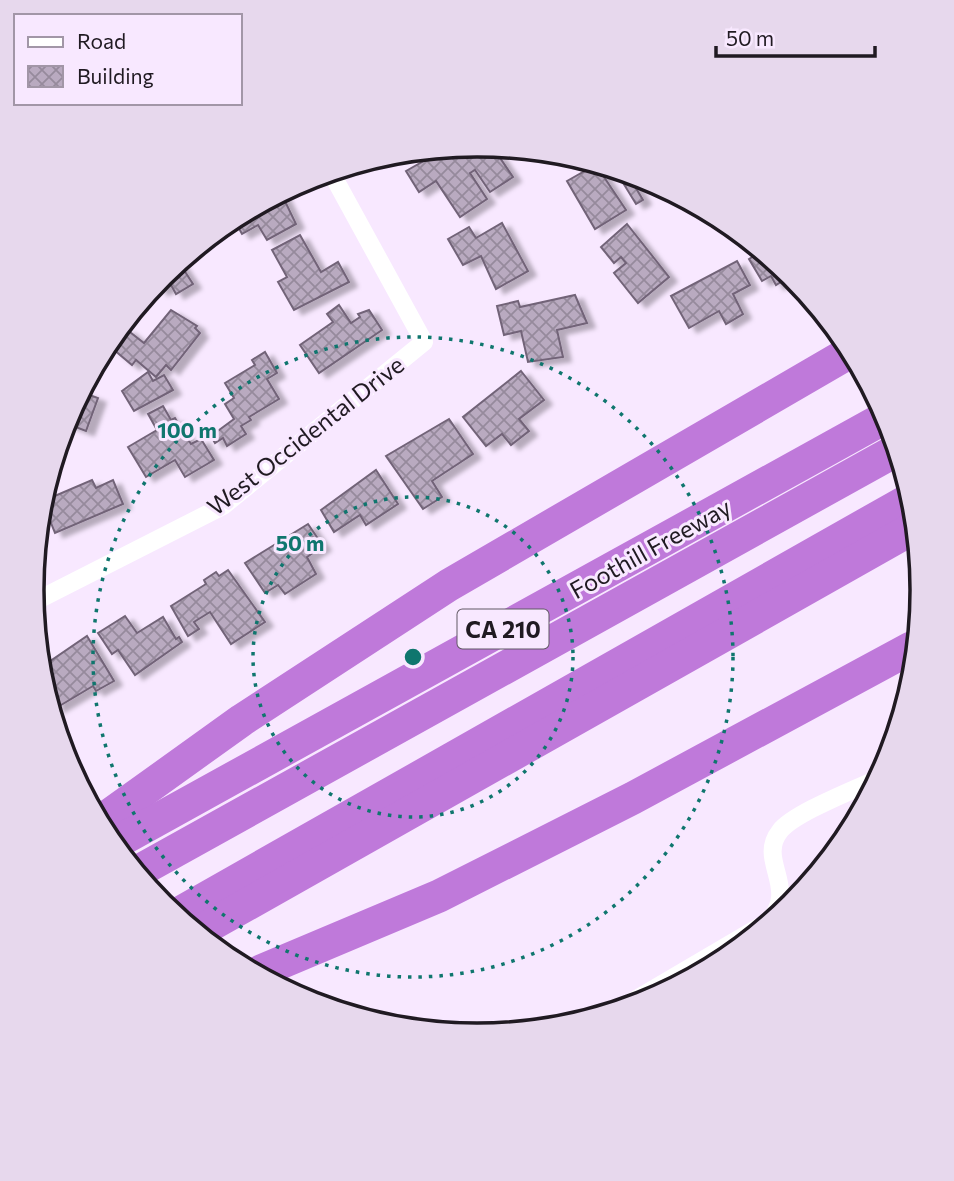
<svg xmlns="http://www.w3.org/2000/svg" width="954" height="1181" font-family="Commissioner,sans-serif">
	<defs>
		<pattern id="building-cross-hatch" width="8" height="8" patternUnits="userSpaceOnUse" patternTransform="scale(1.75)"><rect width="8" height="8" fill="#b9aac0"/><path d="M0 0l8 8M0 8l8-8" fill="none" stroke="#968a9c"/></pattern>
		<filter id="shadow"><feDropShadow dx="8" dy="4.5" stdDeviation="2" flood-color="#0004"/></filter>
	</defs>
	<rect width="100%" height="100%" fill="#f8e8ff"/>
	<g fill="url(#building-cross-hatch)" stroke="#726478" stroke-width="2" filter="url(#shadow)">
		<path d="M467 147 473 157 489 147 495 157 498 155 513 177 490 192 475 170 470 173 487 199 460 217 436 181 419 192 406 171 438 153Z"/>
		<path d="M590 168 607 171 602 174 626 210 595 229 567 181Z"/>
		<path d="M617 173 628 175 643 200 636 204Z"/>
		<path d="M282 195 296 224 267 240 258 225 242 234 237 225Z"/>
		<path d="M502 223 528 271 496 289 481 256 463 265 448 239 469 227 476 238Z"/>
		<path d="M627 224 669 277 638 303 614 273 626 263 621 257 614 263 601 247Z"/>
		<path d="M300 235 321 272 338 262 349 282 294 310 278 282 287 277 272 250Z"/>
		<path d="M759 253 792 276 798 285 790 289 784 280 776 285 771 276 762 281 749 259Z"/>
		<path d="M737 261 750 285 733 294 743 314 726 324 719 311 689 328 671 296Z"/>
		<path d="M180 264 193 284 176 294 171 285 160 291 156 284 162 275Z"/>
		<path d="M575 295 587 323 557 330 563 357 528 362 521 331 504 335 497 306 518 301 520 307Z"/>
		<path d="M339 305 351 323 360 317 358 314 369 310 382 330 319 373 300 345 333 322 327 314Z"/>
		<path d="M171 310 197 326 195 328 200 333 171 370 166 365 156 377 136 360 132 365 113 349 126 329 144 343Z"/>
		<path d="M265 352 277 373 267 379 279 399 249 417 251 420 241 426 246 434 227 446 223 438 215 443 211 436 234 419 225 404 234 398 225 383 255 365 252 360Z"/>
		<path d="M521 371 544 400 519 419 529 431 511 445 502 434 486 446 463 417Z"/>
		<path d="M148 372 153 381 164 375 173 390 134 411 122 391Z"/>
		<path d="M84 393 98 398 86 431 65 423Z"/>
		<path d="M163 406 171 420 175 418 191 444 201 439 214 460 185 477 175 460 146 477 128 447 157 430 148 414Z"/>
		<path d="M449 419 473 454 432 481 442 497 423 509 386 456Z"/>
		<path d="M376 470 398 504 366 525 360 515 334 532 321 510Z"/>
		<path d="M92 480 96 488 113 480 123 504 55 533 47 513 50 498Z"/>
		<path d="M308 524 323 546 307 557 316 574 285 594 278 585 265 593 245 563Z"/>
		<path d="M228 570 265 622 231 644 210 612 194 622 199 629 188 636 171 606 206 584 204 580 216 572 219 576Z"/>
		<path d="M125 616 137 633 163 617 176 639 179 637 182 642 135 675 118 650 112 654 98 633Z"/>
		<path d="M87 636 114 681 96 691 93 686 56 708 46 664Z"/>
	</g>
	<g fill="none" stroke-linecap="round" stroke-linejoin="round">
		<g stroke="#fff" stroke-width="18">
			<path d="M34 602 223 506 424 342 332 174"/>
			<path d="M767 923C801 888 756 861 780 831 794 813 854 790 877 779"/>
			<path d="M623 1007 759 927"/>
		</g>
		<g stroke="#bf79da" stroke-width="33">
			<path d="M104 819 242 720 449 585 845 355"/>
			<path d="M119 841 886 417"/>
			<path d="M139 871 895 451"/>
			<path d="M176 915 905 502"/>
			<path d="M200 931 910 530"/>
			<path d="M261 971 439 896 633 798 911 648"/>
		</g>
	</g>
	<g fill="none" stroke="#0f766e" stroke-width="3.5" stroke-dasharray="3.5 7">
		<circle cx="413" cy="657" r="160"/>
		<circle cx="413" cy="657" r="320"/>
	</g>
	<g text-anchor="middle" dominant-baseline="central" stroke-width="6" stroke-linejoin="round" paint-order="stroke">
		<rect fill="#f8e8ff" stroke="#615864" stroke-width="2" x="457.5" y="609.5" width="91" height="39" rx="5"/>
		<g font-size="23" font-weight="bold" fill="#201a22">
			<text x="503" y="629">CA 210</text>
		</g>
		<g font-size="24" fill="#201a22" stroke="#f8e8ff">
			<text transform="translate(305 435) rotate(-38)">West Occidental Drive</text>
			<text transform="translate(650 548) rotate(-29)">Foothill Freeway</text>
		</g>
	</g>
	<path d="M0 0H954V1181H0ZM44 590a433 433 0 1 1 866 0a433 433 0 1 1-866 0Z" fill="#e7d8ed" fill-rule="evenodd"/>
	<path fill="none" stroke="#201a22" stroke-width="3.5" d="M44 590a433 433 0 1 1 866 0a433 433 0 1 1-866 0Z"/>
	<circle cx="413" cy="657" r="10" fill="#0f766e" stroke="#f8e8ff" stroke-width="3.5"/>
	<g font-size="21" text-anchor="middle" font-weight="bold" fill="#0f766e" stroke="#f8e8ff" stroke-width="6" stroke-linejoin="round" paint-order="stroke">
		<text x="187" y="438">100 m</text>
		<text x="300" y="551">50 m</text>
	</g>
	<rect x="14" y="14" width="228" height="91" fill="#f8e8ff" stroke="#a296a7" stroke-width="2"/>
	<rect x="28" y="37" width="35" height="10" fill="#ffffff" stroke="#a296a7" stroke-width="2"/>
	<text x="77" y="49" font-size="21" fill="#201a22">Road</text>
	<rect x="28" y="66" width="35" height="21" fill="url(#building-cross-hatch)" stroke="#a296a7" stroke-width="2"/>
	<text x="77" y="84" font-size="21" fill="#201a22">Building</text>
	<path d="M716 46v10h159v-10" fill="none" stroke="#201a22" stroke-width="3.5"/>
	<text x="726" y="46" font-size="21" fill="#201a22" stroke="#f8e8ff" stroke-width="5" paint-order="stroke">50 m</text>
</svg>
